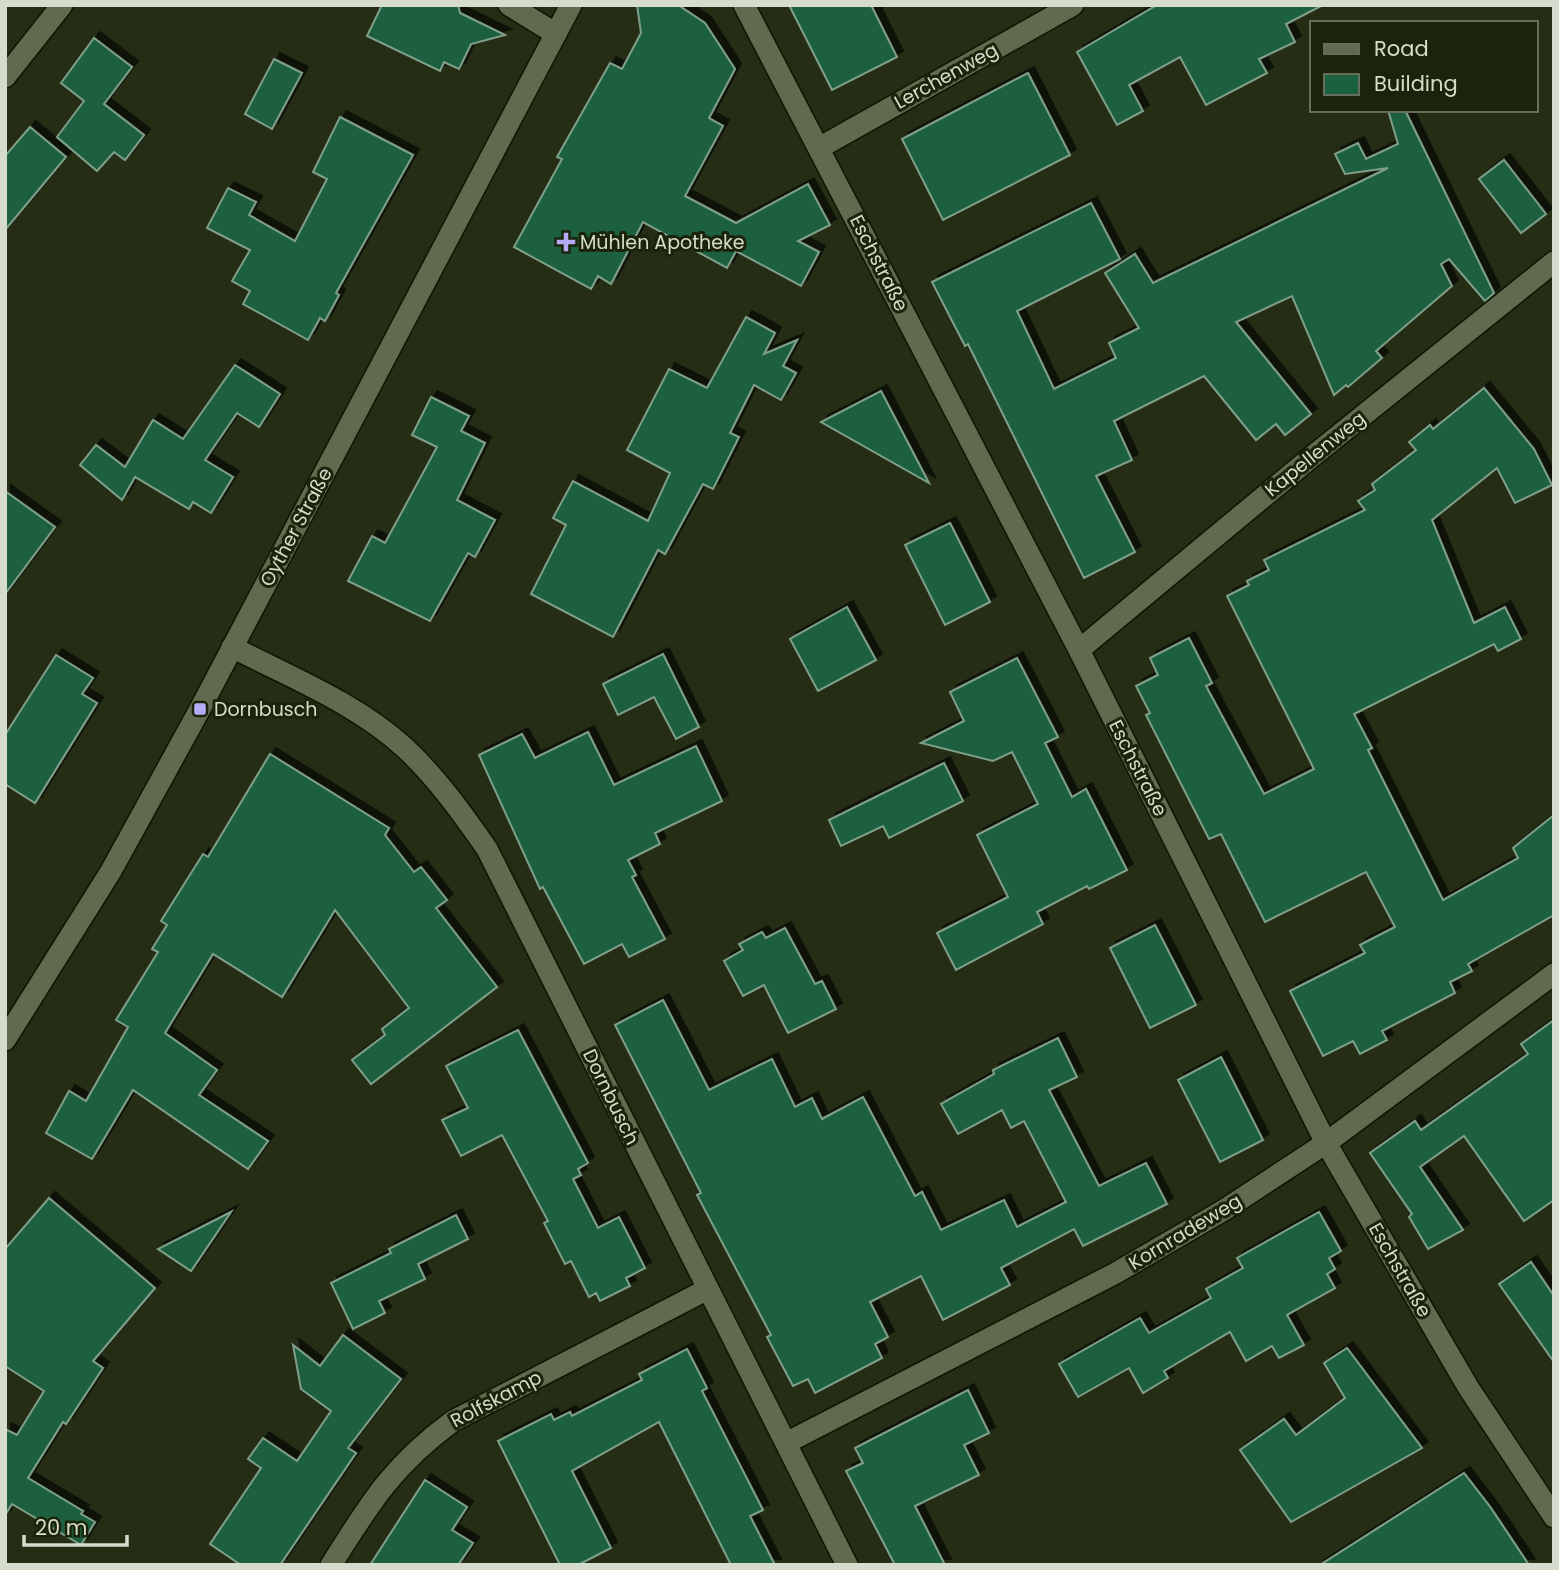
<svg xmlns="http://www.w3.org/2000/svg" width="1559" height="1570" font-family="Poppins,sans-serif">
	<defs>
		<filter id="shadow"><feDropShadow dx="6" dy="-6" stdDeviation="0" flood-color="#0009"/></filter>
	</defs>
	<rect width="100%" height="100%" fill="#252e14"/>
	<g fill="#1b603f" stroke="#7f9f8b" stroke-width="2" filter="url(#shadow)">
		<path d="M382 5H458L460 13 505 35 471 44 459 69 444 62 440 71 367 36Z"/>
		<path d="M637 5H678L705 23 735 69 709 118 723 126 685 196 736 223 808 184 830 225 798 241 819 252 801 286 736 251 727 268 643 222 611 284 598 276 591 289 514 247 562 159 557 157 610 63 622 69 641 33Z"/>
		<path d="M789 5H871L897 57 832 90Z"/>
		<path d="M1157 5H1323L1286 24 1295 42 1259 59 1267 73 1206 105 1180 57 1129 85 1143 111 1117 125 1077 52Z"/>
		<path d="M94 38 132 67 104 104 144 135 125 160 114 152 97 171 57 137 84 101 61 83Z"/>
		<path d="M274 59 302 73 272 129 245 114Z"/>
		<path d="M1028 73 1070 155 943 220 902 139Z"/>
		<path d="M1388 110H1405L1494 293 1485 301 1449 259 1441 264 1452 286 1376 351 1382 358 1348 387 1346 385 1334 395 1292 296 1236 322 1311 414 1285 435 1276 424 1256 440 1204 376 1114 421 1132 460 1096 476 1135 552 1084 578 968 344 965 346 932 282 1091 203 1120 259 1017 311 1054 389 1116 358 1109 343 1139 328 1105 273 1135 254 1153 283 1388 168 1345 174 1335 154 1358 143 1366 159 1398 144Z"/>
		<path d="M340 117 413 155 336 293 339 295 325 321 320 318 308 340 243 304 250 291 232 281 250 250 207 228 228 188 256 202 249 215 295 241 327 179 313 172Z"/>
		<path d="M30 127 66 157 5 230V156Z"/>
		<path d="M1504 160 1546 214 1521 233 1479 179Z"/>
		<path d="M746 317 775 333 764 354 797 340 783 366 796 373 781 400 754 385 730 433 739 437 713 489 703 484 665 554 658 550 613 637 531 594 566 525 553 518 573 481 648 521 670 473 627 450 669 369 707 388Z"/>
		<path d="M235 365 280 394 259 427 237 413 205 460 233 477 211 513 193 502 189 509 135 477 122 500 80 465 96 445 125 467 153 420 183 439Z"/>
		<path d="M1484 388 1534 449 1552 485 1515 503 1497 468 1432 520 1474 623 1505 607 1521 639 1498 651 1494 644 1354 714 1372 748 1368 750 1443 900 1518 858 1513 848 1554 815V915L1468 964 1472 971 1450 982 1455 993 1382 1031 1387 1040 1360 1054 1353 1041 1323 1056 1290 991 1365 953 1360 945 1395 927 1366 872 1265 922 1221 834 1209 839 1146 715 1150 713 1136 686 1158 675 1150 658 1189 638 1212 683 1206 686 1264 794 1314 769 1227 596 1249 585 1247 581 1269 570 1264 560 1365 510 1358 501 1375 490 1372 484 1416 450 1409 442 1430 425 1433 429Z"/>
		<path d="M881 391 929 483 821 422Z"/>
		<path d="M431 397 469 416 461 431 485 443 457 500 495 520 475 557 468 553 430 621 348 581 372 536 385 543 437 447 412 435Z"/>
		<path d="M5 491 55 527 5 594Z"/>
		<path d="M950 523 990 602 945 625 905 545Z"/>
		<path d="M847 607 876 660 818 691 790 639Z"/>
		<path d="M663 654 699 727 676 739 654 697 618 715 603 684Z"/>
		<path d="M56 655 93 678 82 694 97 703 35 803 5 784V735Z"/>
		<path d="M1017 658 1058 737 1045 743 1072 797 1086 789 1127 870 1089 889 1087 886 1037 912 1043 924 956 970 937 933 1008 897 977 835 1038 804 1012 752 993 761 921 743 964 721 950 692Z"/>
		<path d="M588 732 614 785 696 746 722 801 655 833 660 844 628 860 636 875 632 877 665 939 629 957 622 944 584 964 543 887 540 889 479 755 522 734 535 758Z"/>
		<path d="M270 754 389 828 385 835 414 872 421 867 447 900 436 908 497 987 371 1084 352 1060 385 1035 382 1029 409 1008 335 910 282 997 213 954 165 1033 217 1070 199 1095 268 1141 248 1169 133 1090 92 1159 46 1133 69 1091 86 1101 128 1027 116 1020 158 952 152 949 167 925 161 921 203 854 208 857Z"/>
		<path d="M944 763 963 801 889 838 883 826 841 846 829 820Z"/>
		<path d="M1155 925 1196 1005 1150 1028 1110 948Z"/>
		<path d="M785 928 815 984 822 981 836 1009 788 1033 764 985 743 996 724 961 743 950 739 944 762 932 766 938Z"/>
		<path d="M663 1000 709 1090 772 1059 795 1107 812 1098 822 1119 863 1097 915 1196 922 1192 941 1230 1004 1200 1017 1227 1066 1202 1024 1121 1011 1128 1002 1110 958 1134 941 1104 994 1074 993 1070 1058 1038 1077 1077 1049 1090 1099 1186 1146 1163 1167 1204 1083 1246 1074 1229 1001 1268 1010 1285 943 1320 921 1276 870 1302 888 1337 875 1344 882 1358 815 1393 808 1379 793 1386 767 1337 771 1335 697 1195 701 1193 615 1025Z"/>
		<path d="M1554 1020V1200L1524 1221 1464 1136 1420 1167 1463 1230 1428 1249 1409 1217 1412 1214 1370 1153 1415 1121 1421 1130 1528 1054 1521 1044Z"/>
		<path d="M518 1030 588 1163 578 1169 581 1175 573 1179 598 1228 619 1217 645 1268 626 1278 630 1286 600 1301 596 1293 589 1297 571 1261 565 1264 544 1223 548 1221 502 1135 461 1156 442 1120 468 1108 446 1066Z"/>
		<path d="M1221 1057 1263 1140 1220 1162 1178 1080Z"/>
		<path d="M49 1198 155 1288 93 1361 103 1368 66 1424 63 1422 28 1478 83 1511 81 1514 95 1522 81 1545 12 1504 5 1515V1429L17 1435 44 1391 5 1366V1249Z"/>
		<path d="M231 1212 191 1271 158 1249Z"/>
		<path d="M1319 1212 1341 1251 1329 1258 1335 1269 1327 1274 1335 1288 1287 1315 1304 1345 1279 1358 1272 1346 1246 1361 1230 1332 1164 1371 1168 1378 1143 1393 1129 1368 1078 1397 1059 1364 1140 1318 1149 1333 1211 1298 1206 1289 1243 1268 1237 1258Z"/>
		<path d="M456 1215 468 1239 418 1264 425 1279 379 1301 385 1313 353 1329 331 1283 391 1253 389 1249Z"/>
		<path d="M1531 1262 1554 1296V1362L1499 1284Z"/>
		<path d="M343 1335 401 1379 348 1448 356 1453 280 1565H241L210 1544 261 1468 248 1459 263 1438 297 1461 331 1411 301 1389 293 1345 320 1366Z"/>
		<path d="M1347 1348 1422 1448 1291 1522 1240 1450 1284 1419 1296 1435 1345 1398 1324 1363Z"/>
		<path d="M687 1349 707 1388 702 1391 763 1510 750 1516 775 1565H731L659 1422 572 1471 611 1548 578 1565H560L498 1441 551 1414 554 1420 570 1412 572 1416 642 1380 639 1374Z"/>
		<path d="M968 1390 989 1433 964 1445 979 1475 915 1506 945 1565H895L846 1471 863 1463 855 1448Z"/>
		<path d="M1464 1473 1491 1508 1529 1565H1320Z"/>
		<path d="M425 1480 467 1507 452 1530 473 1543 458 1565H370Z"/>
	</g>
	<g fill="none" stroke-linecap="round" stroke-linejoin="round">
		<defs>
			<g id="minor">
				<path d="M509 5 556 34"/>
				<path d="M744 5 1079 650 1326 1143 1468 1387 1554 1517"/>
				<path d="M5 77 62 5"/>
				<path d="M819 148 1073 5"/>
				<path d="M232 647C290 677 356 703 405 748 437 778 462 813 487 849L847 1565"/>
				<path d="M1079 650 1314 455 1554 262"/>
				<path d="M786 1443 1114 1274 1224 1210 1326 1143 1554 974"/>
				<path d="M331 1565C370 1503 393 1465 453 1421L708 1289"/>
			</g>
			<path id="secondary" d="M5 1040 111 871 200 709 571 5"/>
		</defs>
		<use href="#minor" stroke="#0e1600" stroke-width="24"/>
		<use href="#secondary" stroke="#0e1600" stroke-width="24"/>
		<use href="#minor" stroke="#5f6a4e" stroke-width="21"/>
		<use href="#secondary" stroke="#5f6a4e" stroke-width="21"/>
	</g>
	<g fill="#b5acf8" stroke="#1b240a" stroke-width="2.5">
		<path d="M562.5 231.5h7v7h7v7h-7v7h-7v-7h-7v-7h7z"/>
		<rect x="193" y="702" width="14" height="14" rx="3.5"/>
	</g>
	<g text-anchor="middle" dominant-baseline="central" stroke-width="6" stroke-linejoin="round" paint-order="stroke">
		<g font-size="19" fill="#d5dccc" stroke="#1b240a">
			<text transform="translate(946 76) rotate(-29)">Lerchenweg</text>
			<text transform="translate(879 263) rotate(63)">Eschstraße</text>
			<text transform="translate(1315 454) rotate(-39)">Kapellenweg</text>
			<text transform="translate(296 527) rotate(-62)">Oyther Straße</text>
			<text transform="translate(1138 768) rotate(63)">Eschstraße</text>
			<text transform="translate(611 1097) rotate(64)">Dornbusch</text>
			<text transform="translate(1185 1232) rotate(-31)">Kornradeweg</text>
			<text transform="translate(1400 1270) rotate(60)">Eschstraße</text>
			<text transform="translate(496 1399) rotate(-28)">Rolfskamp</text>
		</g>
		<g font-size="19" fill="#d5dccc" stroke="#1b240a" text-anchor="start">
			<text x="580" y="242">Mühlen Apotheke</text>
			<text x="214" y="709">Dornbusch</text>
		</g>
	</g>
	<rect width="1559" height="1570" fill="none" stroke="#d5dccc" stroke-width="14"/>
	<rect x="1310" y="21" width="228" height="91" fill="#1b240a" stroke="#656e58" stroke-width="2"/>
	<rect x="1324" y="44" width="35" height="10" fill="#5f6a4e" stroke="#656e58" stroke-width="2"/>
	<text x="1374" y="56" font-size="21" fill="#d5dccc">Road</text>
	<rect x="1324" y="74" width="35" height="21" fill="#1b603f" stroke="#656e58" stroke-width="2"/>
	<text x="1374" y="91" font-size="21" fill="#d5dccc">Building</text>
	<path d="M24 1535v10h103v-10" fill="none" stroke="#d5dccc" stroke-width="3.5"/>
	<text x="35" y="1535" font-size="21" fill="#d5dccc" stroke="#1b240a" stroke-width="5" paint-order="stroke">20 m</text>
</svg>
